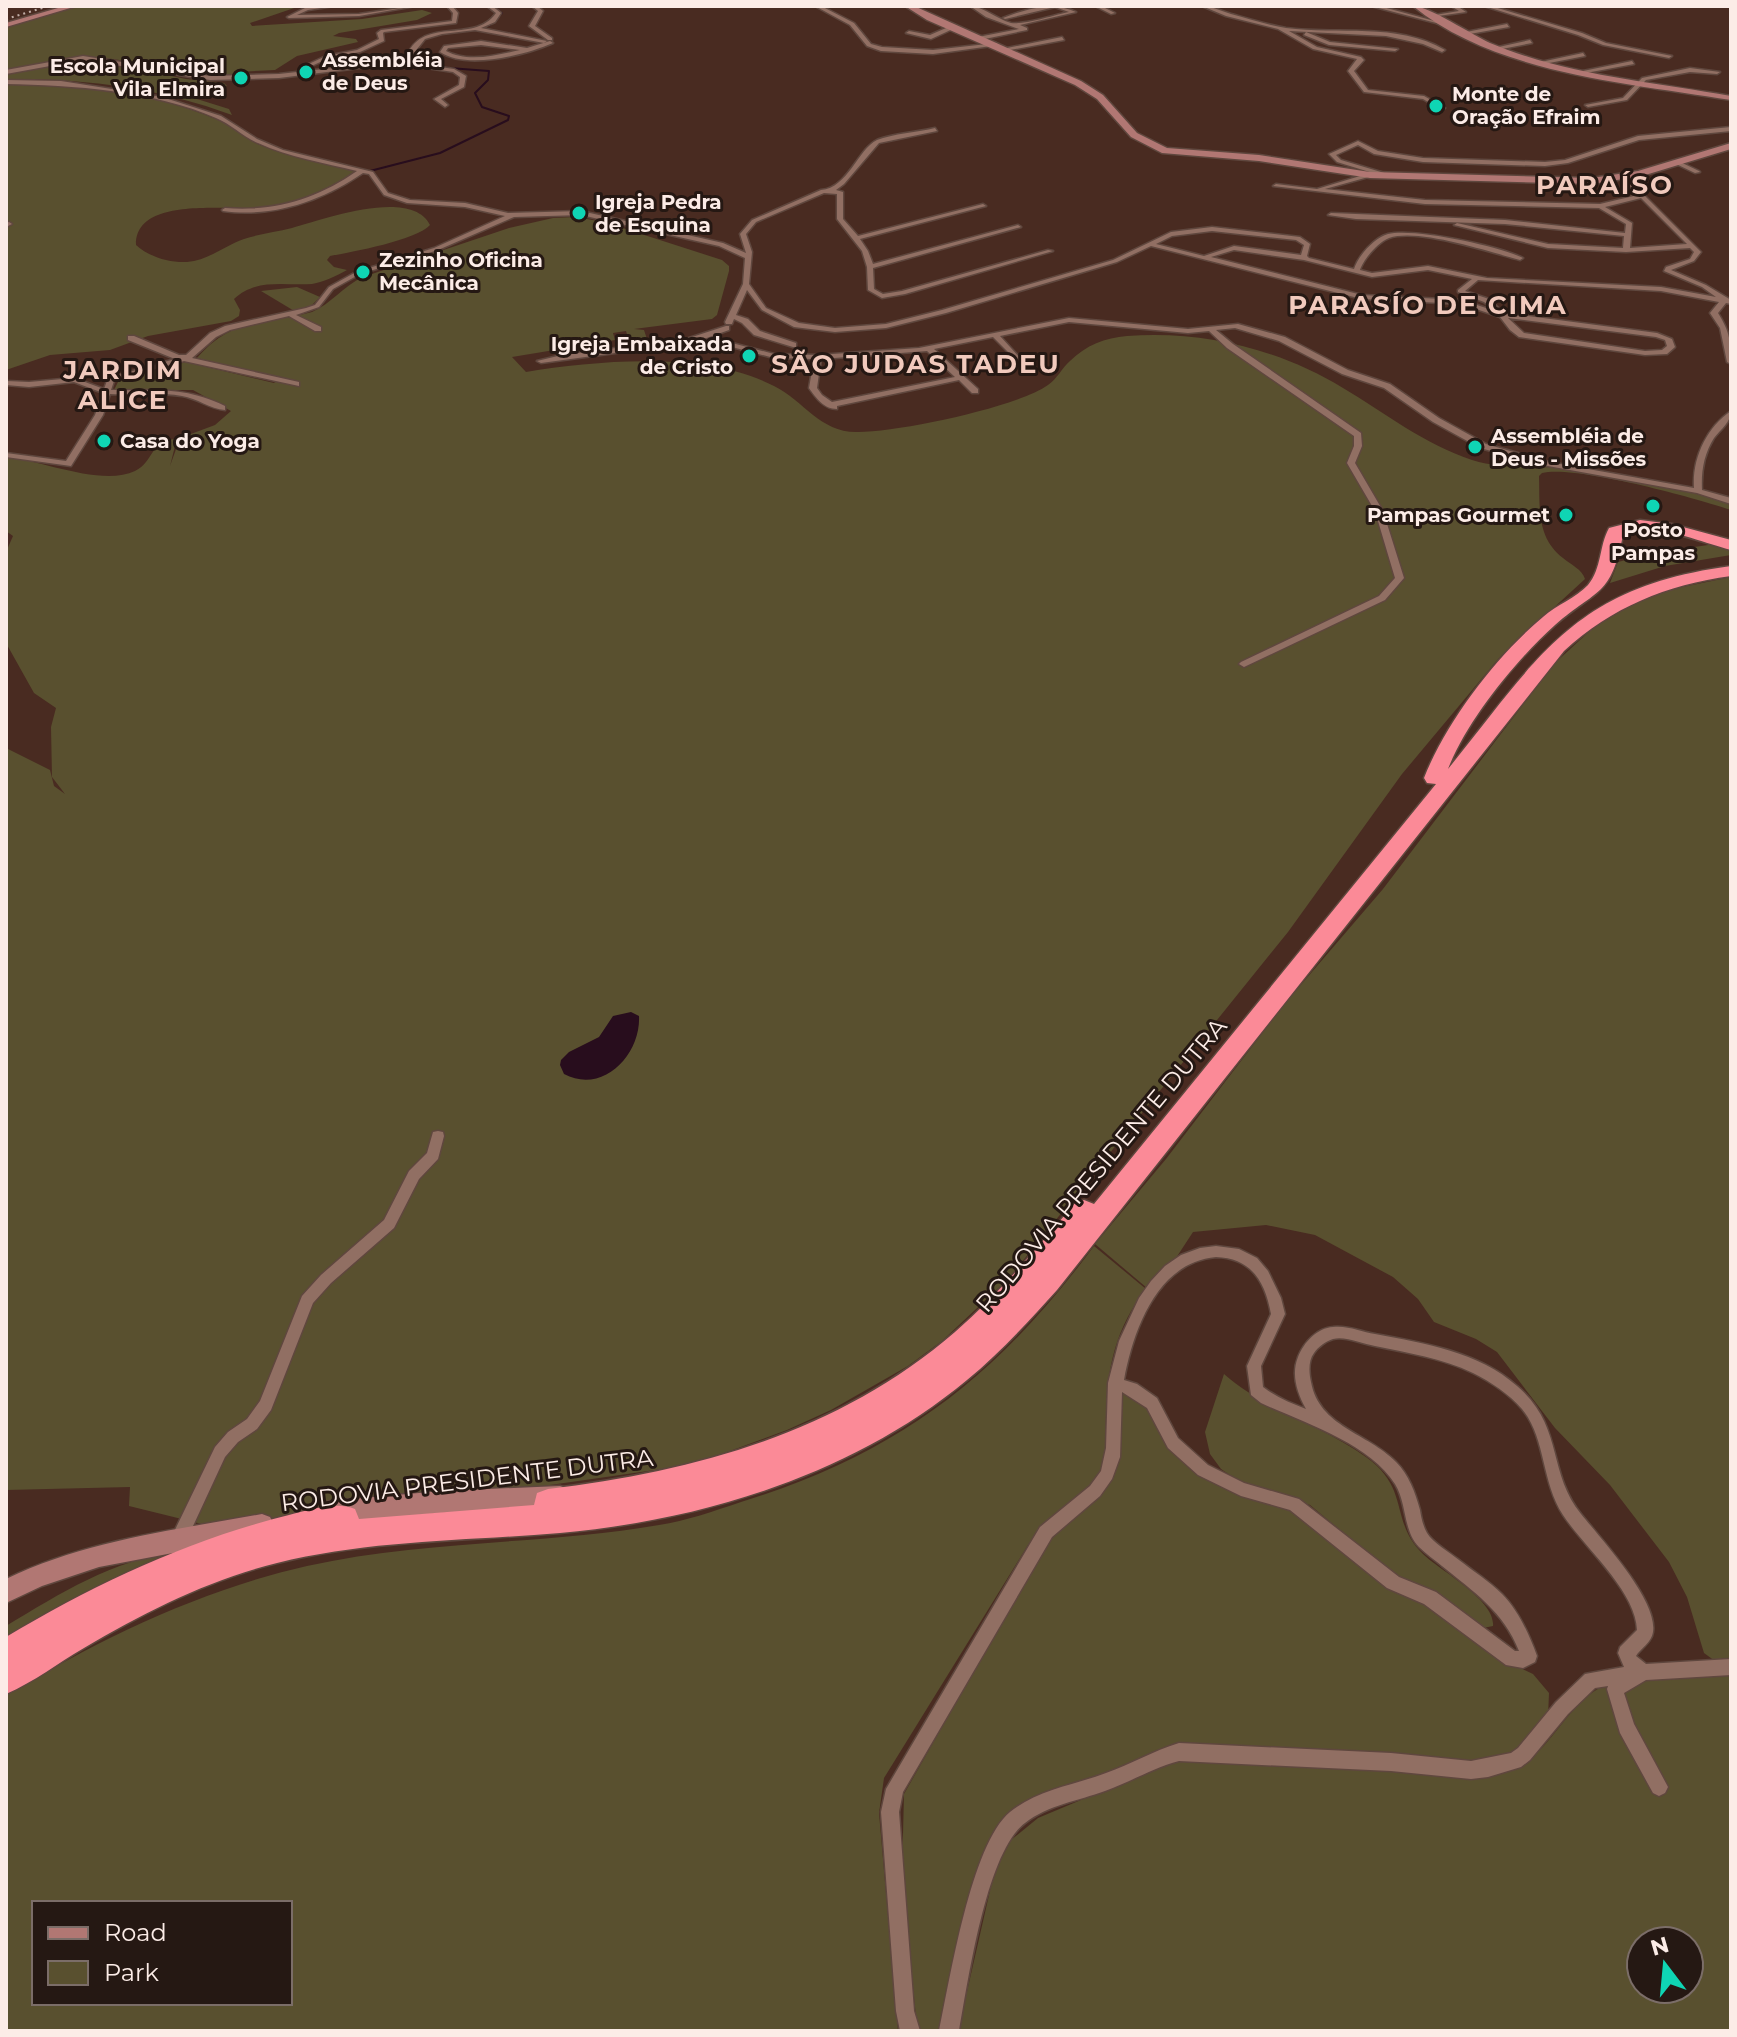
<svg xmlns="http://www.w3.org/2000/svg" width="1737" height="2037" font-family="Montserrat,sans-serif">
	<rect width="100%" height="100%" fill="#492b21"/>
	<g fill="#59502f" fill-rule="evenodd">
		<path d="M80 6H300L250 23 252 26 362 19 422 10 432 13 417 20 339 33 333 36 356 39 358 42 297 56 275 70 237 72 234 77 213 78 215 73C172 74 133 59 92 57 63 55 35 70 6 71V26Z"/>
		<path d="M89 59 186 79 224 83 227 86 205 92 197 99 229 109 232 115C160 88 82 78 6 79V75Z"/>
		<path d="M6 83C78 84 151 91 218 120 233 126 245 139 260 145 291 158 324 161 356 171 332 188 300 201 271 207 240 213 135 192 136 245 149 257 170 263 187 262 209 260 224 246 244 239 259 234 276 232 292 228 322 220 411 187 430 225 417 240 352 252 330 256L327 260 334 267 347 270C336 276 324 282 312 284 284 286 256 278 234 299L240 310 239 316 231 321 148 336 110 350 50 355 6 370Z"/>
		<path d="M575 217 604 222 722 260 729 266V271L717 315 712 319 634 329 644 330 648 342 630 344 626 331 613 333 615 340 512 357 526 372C600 360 706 351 774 386 804 401 820 432 856 432 895 433 1018 407 1048 385 1057 379 1062 368 1070 361 1086 345 1105 338 1127 336 1202 330 1279 349 1343 388 1385 413 1424 444 1472 460 1500 469 1526 465 1555 468 1613 474 1675 486 1731 504V510C1695 498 1576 465 1542 473L1539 476C1540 508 1536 537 1563 558 1571 565 1582 569 1585 579L1499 658 1402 774 1288 932 1009 1278 942 1341 908 1366 831 1410 787 1430 711 1458 676 1467 543 1486 331 1507 257 1522 206 1525 129 1506 130 1487 6 1490V748L50 770 54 786 65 794 52 777 51 727 56 708 34 693 6 643V552L13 536 6 531V457C41 460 102 487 135 471 155 461 146 445 177 438L170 466 180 438 215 425 231 411 193 390H114L119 380 186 362 274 383 280 378 197 358C232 317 263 325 312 312 331 304 343 286 363 277L509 228 553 218Z"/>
		<path d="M297 287 320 297 310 307 296 312 261 291Z"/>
		<path d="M1715 544 1731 548V555L1665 566 1610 583 1618 562 1653 553Z"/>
		<path d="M1731 577V1661H1715L1704 1653 1687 1597 1669 1562 1610 1485 1555 1428 1497 1352 1476 1339 1434 1322 1418 1299 1393 1277 1315 1235 1266 1225 1193 1232 1176 1258 1147 1288 1095 1244 1166 1159 1287 1001 1383 889 1554 664 1594 627 1633 604 1668 590Z"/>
		<path d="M1094 1246 1146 1289C1116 1327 1107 1368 1106 1416 1105 1435 1109 1453 1101 1471 1090 1499 1047 1519 1028 1545L884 1778 879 1813 898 2031H6V1695C100 1639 200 1590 307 1566 423 1540 542 1545 659 1525 686 1521 714 1511 741 1502 898 1454 997 1377 1094 1246ZM34 1903H290V2003H34Z"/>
		<path d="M1224 1374C1266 1411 1321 1424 1366 1457 1411 1489 1389 1521 1423 1554 1439 1570 1496 1600 1493 1626L1483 1628 1400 1580 1310 1505 1240 1482 1221 1469 1210 1454 1205 1432Z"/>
		<path d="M1119 1388 1145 1401 1167 1444 1283 1504 1510 1663 1533 1674 1549 1693 1548 1717 1521 1749 1486 1764 1211 1748 1013 1815 939 2030 921 2031 916 2017 902 1874 904 1794 1050 1536 1098 1498 1109 1483Z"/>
		<path d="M177 1552 6 1649V1626C61 1593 112 1560 177 1552Z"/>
		<path d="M1731 1672V2031H958L994 1873 1011 1840 1038 1818 1169 1763 1189 1758 1523 1764C1559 1740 1571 1695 1615 1681ZM1641 1941H1689V1989H1641Z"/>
	</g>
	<path fill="#280d1d" d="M631 1012 639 1016C641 1054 603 1095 564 1074L560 1065 561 1060 569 1052 599 1037 613 1016Z"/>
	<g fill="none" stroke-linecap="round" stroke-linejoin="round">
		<g stroke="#280d1d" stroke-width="2">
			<path d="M460 32 490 25 502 13 492 6"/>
			<path d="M415 51 414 58 424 65"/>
			<path d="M366 172 440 153 508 120 509 116 482 107 475 93 488 80 489 71 436 67"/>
		</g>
		<defs>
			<g id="street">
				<path d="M320 6H334L308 10 297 15 359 14 415 6 359 16 289 18 287 17 305 8Z"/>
				<path d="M447 6H452L458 13 456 23 384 32 383 33 384 41 360 52 329 58 305 69 300 68 326 56 357 50 379 39 377 33 381 30 452 21 453 13Z"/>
				<path d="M487 6H492L501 13 495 22 481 28 547 41 544 43 475 30 442 34 425 39 410 58 412 63 454 69 466 76 464 87 441 99 448 105 445 107 434 99 459 85 460 77 453 72 408 65 407 62 279 78 210 80 83 60 6 74V70L83 56 210 76 279 74 405 60C421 13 473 46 496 13Z"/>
				<path d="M532 6H537L543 11 535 26 552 38V40H548L529 26 538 11Z"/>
				<path d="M815 6H821L854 23 871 44 882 47 933 50 996 43 999 45 933 54 881 51 867 46 850 25Z"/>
				<path d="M970 6C984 7 997 19 1011 23 1025 25 1054 15 1069 12L1055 7 1005 19 1003 18C1025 9 1054 1 1076 12L1020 25 1027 28V30L980 40 978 37 1019 29 986 17Z"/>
				<path d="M1095 6H1101L1115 13 1111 14Z"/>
				<path d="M1202 6C1212 6 1221 11 1231 14 1249 19 1268 25 1286 28 1338 35 1397 22 1445 50L1442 52 1423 44 1386 36 1289 31 1317 47 1361 57 1364 60 1354 71 1368 90 1424 96 1445 108 1440 109 1423 99 1364 92 1348 71 1357 59 1313 49 1278 29 1226 16Z"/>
				<path d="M1371 6H1379L1442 23 1440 24Z"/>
				<path d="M1451 6H1457L1466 12 1431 17 1429 16 1459 11Z"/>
				<path d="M1484 6H1491L1582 33 1606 43 1672 56 1669 58 1603 45 1578 35Z"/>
				<path d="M1507 24 1509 27 1464 35 1461 33Z"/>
				<path d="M953 25 955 28 931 39 906 33 909 31 930 35Z"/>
				<path d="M1306 32 1330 42 1398 49 1395 51 1329 45 1304 35Z"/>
				<path d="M1062 37 1064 40 1005 51 1002 49Z"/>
				<path d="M1530 40 1532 43 1497 50 1494 48Z"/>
				<path d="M481 41 527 48 550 41 553 43C525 55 467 70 440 52L444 46ZM481 45 520 50C497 55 468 63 446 51L448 48Z"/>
				<path d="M1583 53 1585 56 1539 65 1536 63Z"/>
				<path d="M1632 61 1634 64 1586 73 1583 71Z"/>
				<path d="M1690 68 1720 72 1717 74 1690 72 1646 80 1627 100 1588 107 1585 105 1623 98 1642 78Z"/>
				<path d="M6 80 61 81 162 97 221 116 257 139 283 150 373 172 388 193 410 200 465 203 508 213 581 211 723 243 746 253 740 234 752 220 821 190C848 188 858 149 877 140 892 134 919 132 935 128L937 131 879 143 844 184 836 190 843 192V219L858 236 983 204 986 206 860 239 868 251 873 264 1018 225 1021 227 873 268 874 289 883 294 902 291 1048 250 1053 251 905 294 882 298 868 290 867 267 862 251 837 219V194L824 193 756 222 746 234 752 252 749 284 766 308 799 323 835 328 886 324 942 310 1113 260 1171 232 1212 227 1300 237 1310 244 1307 256 1309 258 1354 269C1358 256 1375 237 1388 234 1415 228 1498 246 1523 258L1520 260C1489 252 1419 228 1389 238 1378 242 1363 260 1360 270L1372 273 1428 266 1487 278 1661 287 1716 297 1702 287 1664 271 1666 267 1690 259 1694 252 1690 248 1626 252 1548 248 1454 225 1457 223 1548 244 1623 248 1624 236 1505 224 1356 219 1328 215 1331 213 1505 220 1625 233 1626 224 1599 208 1425 204 1273 186 1276 184 1317 189 1370 173 1372 176 1325 189 1425 200 1600 204 1638 195 1622 178 1624 175 1701 252 1694 261 1671 270 1706 285 1731 300V304L1726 303 1718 313C1730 332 1731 342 1731 364L1727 362 1720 328 1710 313 1719 302 1661 291 1478 280 1465 291 1489 299 1504 313 1657 333 1672 339 1675 347 1667 354 1645 355 1519 337 1510 330 1500 317 1461 304 1362 299 1151 246 1117 262 946 313 886 328 835 332 794 327 762 310 747 290 736 315 748 319 760 331 796 343V347H793L754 335 742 323 734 319 732 324H726L725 322 743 284 745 258 719 246 581 215 514 217 438 250 360 274 333 289 319 307 296 315 321 327V331H315L289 316 230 330 216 337 192 358 299 382V386L184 361 114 381 111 390C156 391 183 386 225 406V410C210 409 197 398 182 396 158 392 134 395 110 394L103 415 71 466 6 457V453L66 461 95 415 103 393 74 382 29 387 6 385V381L29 382 74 378 104 389 108 378 175 359 128 340V336H134L179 355H186L210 333 225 326 306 308 315 305 329 287 356 272 434 248 505 216 465 207 407 203 384 195 369 174 363 173C322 201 273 218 223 211L222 210 225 208C274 212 317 199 357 171 324 163 289 157 258 143 243 137 231 124 216 118 155 91 72 85 6 84ZM1641 198 1687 244 1630 248 1632 223 1605 207ZM1212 231 1296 240 1304 245 1301 255 1234 246 1204 256 1156 244 1172 236ZM1234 250 1304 260 1372 277 1428 270 1472 279 1458 290V292L1484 302 1495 311 1462 300 1362 295 1211 257ZM1508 318 1656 337 1665 340 1667 346 1662 350 1645 351 1524 333Z"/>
				<path d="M1731 127V131L1639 140 1568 163 1545 166 1423 162 1374 154 1358 145 1336 155 1341 160 1391 175 1389 178 1337 162 1329 154 1358 141 1378 151 1423 158 1545 162 1565 160 1638 136Z"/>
				<path d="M1676 160 1699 171 1700 172 1695 173 1674 163Z"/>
				<path d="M6 223 9 222 12 224 6 227Z"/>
				<path d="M1069 318 1188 329 1238 324 1285 337 1348 370 1390 384 1439 418 1486 444 1549 462 1694 488C1692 458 1707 427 1731 411 1731 422 1721 429 1714 438 1704 454 1701 471 1702 490L1731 498V504L1697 493 1548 466 1480 448 1433 422 1384 388 1342 374 1279 341 1235 328 1216 330 1233 344 1361 433 1362 446 1355 463 1383 511 1404 578 1385 600 1244 667 1239 664 1241 662 1379 596 1395 578 1375 511 1347 463 1354 446V436L1227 348 1209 331 1188 333 1069 322 1000 336 1021 359 1017 361 993 337 934 349 978 389V393H972L959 380 837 406V409C824 409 816 398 809 388L814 359 774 358 732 347 689 343 541 363 537 361 562 355 686 339 726 326H729V330L701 340 732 343 774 354 818 355 919 348ZM927 351 955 377 832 402 822 395 817 388 821 359Z"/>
				<path d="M438 1131 443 1132 444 1136 438 1159 419 1179 394 1228 331 1283 313 1303 271 1410 257 1429 238 1442 225 1457 187 1539 181 1541 175 1539 173 1534 215 1447 228 1432 247 1419 260 1401 302 1296 321 1275 384 1220 409 1171 427 1153 433 1132Z"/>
				<path d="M1216 1246 1239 1249 1257 1258 1268 1271 1281 1298 1285 1314 1261 1366 1263 1387C1276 1397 1291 1403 1306 1409 1297 1393 1291 1374 1298 1357 1304 1342 1317 1328 1333 1327 1347 1325 1362 1332 1375 1334 1424 1343 1479 1352 1517 1386 1564 1426 1547 1472 1581 1514 1601 1539 1658 1600 1653 1632 1652 1642 1640 1649 1636 1656L1646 1664 1731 1659V1675L1646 1680 1624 1693 1634 1724 1668 1787 1665 1793 1659 1796 1653 1793 1620 1733 1607 1689 1608 1686 1595 1688 1568 1714 1530 1760 1521 1767 1488 1777 1471 1779 1391 1771 1179 1761C1153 1768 1130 1782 1105 1791 1078 1801 1048 1805 1025 1823 986 1852 968 1982 959 2031H939C950 1980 971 1844 1010 1812 1037 1790 1074 1785 1106 1773 1131 1764 1153 1751 1179 1743L1391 1753 1471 1761 1511 1753 1518 1748 1556 1702 1585 1674 1624 1667 1618 1653 1620 1647 1637 1630C1636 1591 1584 1547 1563 1515 1541 1481 1546 1438 1522 1409 1509 1394 1491 1382 1473 1373 1442 1358 1408 1353 1375 1346 1362 1344 1346 1336 1333 1339 1326 1341 1318 1347 1314 1353 1308 1361 1309 1373 1311 1382 1319 1427 1368 1433 1396 1462 1409 1475 1415 1492 1420 1510 1421 1517 1423 1526 1427 1533 1433 1543 1449 1552 1459 1560 1473 1571 1489 1581 1502 1594 1518 1610 1529 1634 1537 1656L1535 1662 1523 1668 1506 1665 1424 1604 1387 1588 1290 1510 1241 1496 1198 1475 1168 1448 1147 1408 1122 1392 1120 1457 1112 1479 1100 1496 1052 1537 903 1792 899 1812 914 2011 920 2031H900L896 2011 881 1812 886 1789 1040 1527 1090 1486 1101 1471 1106 1448 1108 1383 1119 1341 1139 1298 1151 1281 1165 1266 1181 1255 1200 1248ZM1216 1257C1251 1258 1265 1281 1271 1314L1247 1366 1251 1395 1261 1403C1304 1423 1369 1443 1395 1484 1407 1503 1403 1531 1419 1547 1426 1554 1435 1560 1442 1566 1474 1592 1504 1612 1519 1651H1515L1436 1592 1399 1577 1299 1499 1244 1483 1208 1465 1178 1438 1157 1398 1137 1384 1124 1380C1133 1331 1157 1262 1216 1257Z"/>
			</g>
			<g id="secondary">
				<path d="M65 6H77L6 27V23Z"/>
				<path d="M905 6H914L1081 81 1103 95 1137 133 1167 148 1259 155 1370 172 1592 178 1638 171 1731 143V149L1642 176 1592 184 1370 178 1259 161 1162 153 1131 137 1097 99 1075 85 927 20Z"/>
				<path d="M1413 6C1429 6 1472 35 1490 43 1566 75 1651 82 1731 96V100C1629 83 1496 74 1413 6Z"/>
				<path d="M560 1486 568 1489 572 1497 568 1505 560 1508 441 1513 330 1523 322 1520 318 1512 322 1504 330 1501 441 1491Z"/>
				<path d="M262 1514 270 1517 274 1525 270 1533 262 1536 99 1567 42 1586 6 1603V1579C87 1540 175 1530 262 1514Z"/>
			</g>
			<path id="highway" d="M1640 520 1672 524 1731 540V550C1699 542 1656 521 1623 535 1611 597 1598 588 1555 625 1516 660 1467 720 1448 769 1540 655 1574 587 1731 566V576C1666 585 1612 607 1564 651L1057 1290C1028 1322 1000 1353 967 1380 854 1474 704 1520 560 1533 465 1541 370 1540 277 1563 208 1580 145 1612 84 1648 58 1663 34 1682 6 1694V1637C95 1584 188 1540 289 1515 309 1510 336 1501 355 1509L359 1519 534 1505 537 1493 548 1489C697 1471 839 1432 955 1332 999 1294 1037 1248 1075 1203L1084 1200 1094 1204 1436 784 1427 783 1424 778C1446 722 1496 656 1543 617 1556 605 1576 598 1588 585 1602 568 1599 546 1609 528Z"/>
		</defs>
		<use href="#street" stroke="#5f473e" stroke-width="3"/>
		<use href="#secondary" stroke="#5f473e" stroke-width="3"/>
		<use href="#highway" stroke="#5f473e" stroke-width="3"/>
		<use href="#street" fill="#916f63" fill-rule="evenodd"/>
		<use href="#secondary" fill="#b17773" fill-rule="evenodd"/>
		<use href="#highway" fill="#fb8a97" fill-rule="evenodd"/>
		<path stroke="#c2aea7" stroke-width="2" stroke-dasharray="2 4" stroke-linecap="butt" d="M6 19 49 6"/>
	</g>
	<g fill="#0fd5b4" stroke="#251813" stroke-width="3">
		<circle cx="306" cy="72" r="8"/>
		<circle cx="241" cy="78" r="8"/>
		<circle cx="1436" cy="106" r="8"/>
		<circle cx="579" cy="213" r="8"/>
		<circle cx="363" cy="272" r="8"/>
		<circle cx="749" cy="356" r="8"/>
		<circle cx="104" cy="441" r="8"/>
		<circle cx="1475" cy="447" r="8"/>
		<circle cx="1653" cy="506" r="8"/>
		<circle cx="1566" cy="515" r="8"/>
	</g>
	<g text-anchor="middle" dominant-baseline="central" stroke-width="6" stroke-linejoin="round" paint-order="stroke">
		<g font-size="20" font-weight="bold" fill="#fcece7" stroke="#251813" text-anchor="start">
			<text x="322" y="60">Assembléia<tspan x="322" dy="23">de Deus</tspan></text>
			<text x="225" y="66" text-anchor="end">Escola Municipal<tspan x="225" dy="23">Vila Elmira</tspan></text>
			<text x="1452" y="94">Monte de<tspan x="1452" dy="23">Oração Efraim</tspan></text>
			<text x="595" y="202">Igreja Pedra<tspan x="595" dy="23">de Esquina</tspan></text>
			<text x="379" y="260">Zezinho Oficina<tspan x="379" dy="23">Mecânica</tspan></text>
			<text x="733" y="344" text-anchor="end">Igreja Embaixada<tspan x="733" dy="23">de Cristo</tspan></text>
			<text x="1491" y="436">Assembléia de<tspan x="1491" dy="23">Deus - Missões</tspan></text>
			<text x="120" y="441">Casa do Yoga</text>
			<text x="1550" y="515" text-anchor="end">Pampas Gourmet</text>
			<text x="1653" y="530" text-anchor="middle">Posto<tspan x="1653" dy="23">Pampas</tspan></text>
		</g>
		<g font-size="24" fill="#fcece7" stroke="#251813">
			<text transform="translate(1101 1165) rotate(-50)">RODOVIA PRESIDENTE DUTRA</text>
			<text transform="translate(467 1480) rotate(-7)">RODOVIA PRESIDENTE DUTRA</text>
		</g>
		<g font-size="26" font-weight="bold" letter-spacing="2" fill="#f1cabd" stroke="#251813">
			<text x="1605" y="185">PARAÍSO</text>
			<text x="1428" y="305">PARASÍO DE CIMA</text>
			<text x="916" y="364">SÃO JUDAS TADEU</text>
			<text x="123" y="370">JARDIM<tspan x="123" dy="30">ALICE</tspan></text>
		</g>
	</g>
	<rect width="1737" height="2037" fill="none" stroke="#fcece7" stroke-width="16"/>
	<rect x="32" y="1901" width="260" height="104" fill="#251813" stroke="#7b6d68" stroke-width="2"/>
	<rect x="48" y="1927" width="40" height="12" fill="#b17773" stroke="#7b6d68" stroke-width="2"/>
	<text x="104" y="1941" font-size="24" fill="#fcece7">Road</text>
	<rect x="48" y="1961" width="40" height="24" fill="#59502f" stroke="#7b6d68" stroke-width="2"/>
	<text x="104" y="1981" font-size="24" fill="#fcece7">Park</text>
	<g transform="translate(1665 1965) rotate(344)"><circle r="38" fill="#251813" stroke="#7b6d68" stroke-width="2"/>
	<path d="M0-6L14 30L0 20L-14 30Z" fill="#0fd5b4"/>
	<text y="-12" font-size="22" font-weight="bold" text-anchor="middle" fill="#fcece7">N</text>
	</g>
</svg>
